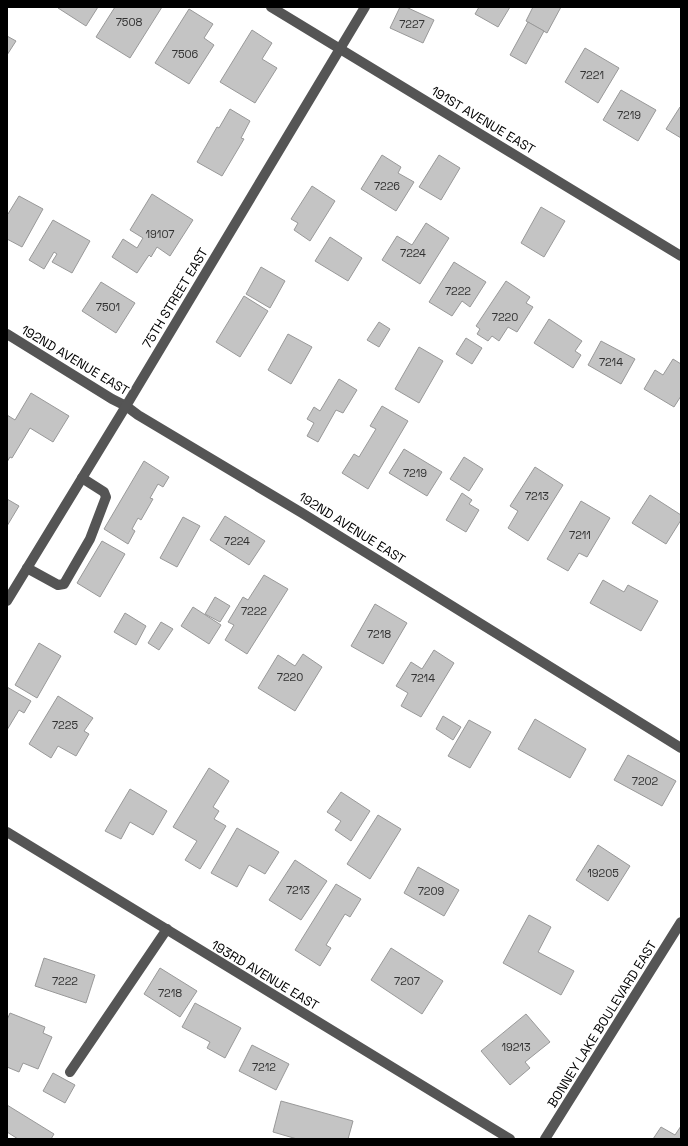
<svg xmlns="http://www.w3.org/2000/svg" width="688" height="1146" font-family="'Space Grotesk',sans-serif">
	<rect width="100%" height="100%" fill="#fff"/>
	<g fill="#c4c4c4" stroke="#999">
		<path d="M59 7H98L86 26 58 8Z"/>
		<path d="M115 7H162L130 58 96 37Z"/>
		<path d="M400 7H406L434 20 423 43 390 28Z"/>
		<path d="M479 7H510L498 27 475 14Z"/>
		<path d="M533 7H561L547 33 526 21Z"/>
		<path d="M189 9 213 24 204 38 214 45 189 84 155 63Z"/>
		<path d="M528 22 544 31 526 64 510 55Z"/>
		<path d="M252 30 272 43 262 59 277 68 255 103 220 82Z"/>
		<path d="M7 36 16 41 7 55Z"/>
		<path d="M585 48 619 68 598 103 565 82Z"/>
		<path d="M621 90 656 110 638 141 603 120Z"/>
		<path d="M680 107 681 108V138L666 129Z"/>
		<path d="M230 109 250 121 241 138 244 139 222 176 197 162 217 127 219 128Z"/>
		<path d="M382 155 401 167 398 173 414 182 396 211 361 189Z"/>
		<path d="M439 155 460 168 441 200 419 187Z"/>
		<path d="M312 186 335 201 310 241 294 230 298 223 291 219Z"/>
		<path d="M152 194 193 220 170 256 157 247 151 257 149 255 137 273 112 257 123 239 137 248 143 238 130 230Z"/>
		<path d="M19 196 43 209 22 247 7 239V214H8Z"/>
		<path d="M541 207 565 221 544 257 521 243Z"/>
		<path d="M53 220 90 241 72 273 52 262 57 254 54 252 44 269 29 260Z"/>
		<path d="M426 223 449 238 420 284 382 260 397 236 412 245Z"/>
		<path d="M330 237 362 258 348 281 315 261Z"/>
		<path d="M454 262 486 282 470 307 462 301 452 316 429 302Z"/>
		<path d="M261 267 285 281 270 308 246 294Z"/>
		<path d="M506 281 530 297 526 303 533 307 517 332 508 327 499 341 492 336 488 341 477 334 480 329 476 326Z"/>
		<path d="M101 282 135 303 116 333 82 311Z"/>
		<path d="M244 296 268 311 240 357 216 342Z"/>
		<path d="M549 319 582 341 575 351 581 355 573 368 534 343Z"/>
		<path d="M379 322 390 329 379 347 367 340Z"/>
		<path d="M288 334 312 347 291 384 268 370Z"/>
		<path d="M466 338 482 348 472 364 456 354Z"/>
		<path d="M601 341 635 359 621 384 588 365Z"/>
		<path d="M419 347 443 361 419 403 395 389Z"/>
		<path d="M673 359 681 364V396L674 407 644 389 655 370 663 375Z"/>
		<path d="M339 379 357 390 343 413 336 410 318 442 307 436 314 423 307 419 314 407 320 411Z"/>
		<path d="M31 393 69 416 53 442 30 428 12 458 10 457 7 462V415L15 420Z"/>
		<path d="M382 406 408 421 368 489 342 473 354 454 359 457 376 429 370 426Z"/>
		<path d="M404 449 442 472 427 496 389 473Z"/>
		<path d="M464 457 483 469 469 491 450 479Z"/>
		<path d="M144 461 169 477 163 487 158 484 150 498 153 499 141 520 138 518 132 529 135 531 128 544 104 529Z"/>
		<path d="M535 467 563 485 528 541 508 528 518 511 510 506Z"/>
		<path d="M462 493 472 500 469 504 479 510 466 532 446 520Z"/>
		<path d="M650 495 681 515V520L666 544 632 523Z"/>
		<path d="M7 499 19 506 7 526Z"/>
		<path d="M581 501 610 518 587 557 579 553 568 571 547 559Z"/>
		<path d="M225 516 265 541 249 565 210 540Z"/>
		<path d="M183 517 200 526 177 567 160 558Z"/>
		<path d="M102 541 125 554 100 597 77 583Z"/>
		<path d="M264 575 288 589 247 654 225 640 234 625 228 622 243 597 248 600Z"/>
		<path d="M603 580 624 592 628 585 658 601 641 631 590 603Z"/>
		<path d="M215 597 230 606 220 622 205 614Z"/>
		<path d="M375 604 407 623 383 664 351 646Z"/>
		<path d="M193 607 221 625 209 644 181 626Z"/>
		<path d="M125 613 146 626 136 645 114 632Z"/>
		<path d="M161 622 173 629 159 650 148 643Z"/>
		<path d="M39 643 61 656 37 698 15 685Z"/>
		<path d="M434 650 454 663 421 717 401 706 408 693 396 686 411 662 422 669Z"/>
		<path d="M303 654 322 667 295 711 258 688 278 655 295 666Z"/>
		<path d="M7 687 31 701 24 713 19 710 7 730Z"/>
		<path d="M58 696 93 718 84 731 89 734 76 756 58 746 51 758 29 744Z"/>
		<path d="M443 716 461 727 453 740 436 729Z"/>
		<path d="M535 719 586 749 570 778 518 749Z"/>
		<path d="M469 720 491 732 470 768 448 756Z"/>
		<path d="M628 755 676 781 662 806 614 780Z"/>
		<path d="M209 768 229 781 213 807 219 811 214 819 226 826 200 869 185 860 197 841 173 827Z"/>
		<path d="M130 789 167 811 153 835 130 822 121 839 105 831Z"/>
		<path d="M341 792 370 811 351 841 335 830 341 821 327 812Z"/>
		<path d="M378 815 401 829 370 879 347 864Z"/>
		<path d="M237 828 279 852 265 874 249 865 237 887 211 873Z"/>
		<path d="M598 845 630 866 608 901 576 880Z"/>
		<path d="M295 860 327 881 301 920 269 900Z"/>
		<path d="M418 867 459 890 444 916 404 893Z"/>
		<path d="M336 884 361 899 350 917 345 914 326 945 331 948 320 966 295 950Z"/>
		<path d="M529 915 551 927 538 952 574 971 561 995 503 963Z"/>
		<path d="M391 948 443 981 422 1014 371 980Z"/>
		<path d="M44 958 95 975 86 1003 35 986Z"/>
		<path d="M160 968 197 991 180 1017 144 994Z"/>
		<path d="M195 1003 241 1028 225 1058 207 1048 210 1042 182 1027Z"/>
		<path d="M10 1013 45 1027 43 1033 52 1037 38 1069 23 1063 19 1072 7 1067V1020Z"/>
		<path d="M526 1014 550 1042 525 1062 530 1068 510 1085 481 1051Z"/>
		<path d="M252 1045 289 1064 276 1090 239 1071Z"/>
		<path d="M53 1073 75 1085 65 1103 43 1091Z"/>
		<path d="M281 1101 353 1121 348 1139H297L273 1132Z"/>
		<path d="M7 1105 54 1134 51 1139H18L7 1132Z"/>
		<path d="M681 1126V1139H653L661 1127 675 1135Z"/>
	</g>
	<g fill="none" stroke-linecap="round" stroke-linejoin="round">
		<g stroke="#555" stroke-width="10">
			<path d="M271 7 681 256"/>
			<path d="M7 334 112 399 126 406 138 415 302 513 681 748"/>
			<path d="M27 568 58 585 64 584 90 539 106 497 104 492 82 478"/>
			<path d="M7 601 126 406 365 7"/>
			<path d="M7 832 510 1139"/>
			<path d="M70 1072 167 929"/>
			<path d="M545 1139 681 922"/>
		</g>
	</g>
	<g text-anchor="middle" dominant-baseline="central" stroke-width="3" stroke-linejoin="round" paint-order="stroke">
		<g font-size="11" fill="#313131">
			<text x="129" y="22">7508</text>
			<text x="412" y="24">7227</text>
			<text x="185" y="54">7506</text>
			<text x="592" y="75">7221</text>
			<text x="629" y="115">7219</text>
			<text x="387" y="186">7226</text>
			<text x="160" y="234">19107</text>
			<text x="413" y="253">7224</text>
			<text x="458" y="291">7222</text>
			<text x="108" y="307">7501</text>
			<text x="505" y="317">7220</text>
			<text x="611" y="362">7214</text>
			<text x="415" y="473">7219</text>
			<text x="537" y="496">7213</text>
			<text x="580" y="535">7211</text>
			<text x="237" y="541">7224</text>
			<text x="254" y="611">7222</text>
			<text x="379" y="634">7218</text>
			<text x="290" y="677">7220</text>
			<text x="423" y="678">7214</text>
			<text x="65" y="725">7225</text>
			<text x="645" y="781">7202</text>
			<text x="603" y="873">19205</text>
			<text x="298" y="890">7213</text>
			<text x="431" y="891">7209</text>
			<text x="65" y="981">7222</text>
			<text x="407" y="981">7207</text>
			<text x="170" y="993">7218</text>
			<text x="516" y="1047">19213</text>
			<text x="264" y="1067">7212</text>
		</g>
		<g font-size="13" fill="#000" stroke="#fff">
			<text transform="translate(483 120) rotate(31)">191ST AVENUE EAST</text>
			<text transform="translate(175 298) rotate(-59)">75TH STREET EAST</text>
			<text transform="translate(75 360) rotate(31)">192ND AVENUE EAST</text>
			<text transform="translate(352 528) rotate(32)">192ND AVENUE EAST</text>
			<text transform="translate(265 975) rotate(31)">193RD AVENUE EAST</text>
			<text transform="translate(602 1024) rotate(-58)">BONNEY LAKE BOULEVARD EAST</text>
		</g>
	</g>
	<rect width="688" height="1146" fill="none" stroke="#000000" stroke-width="16"/>
</svg>
